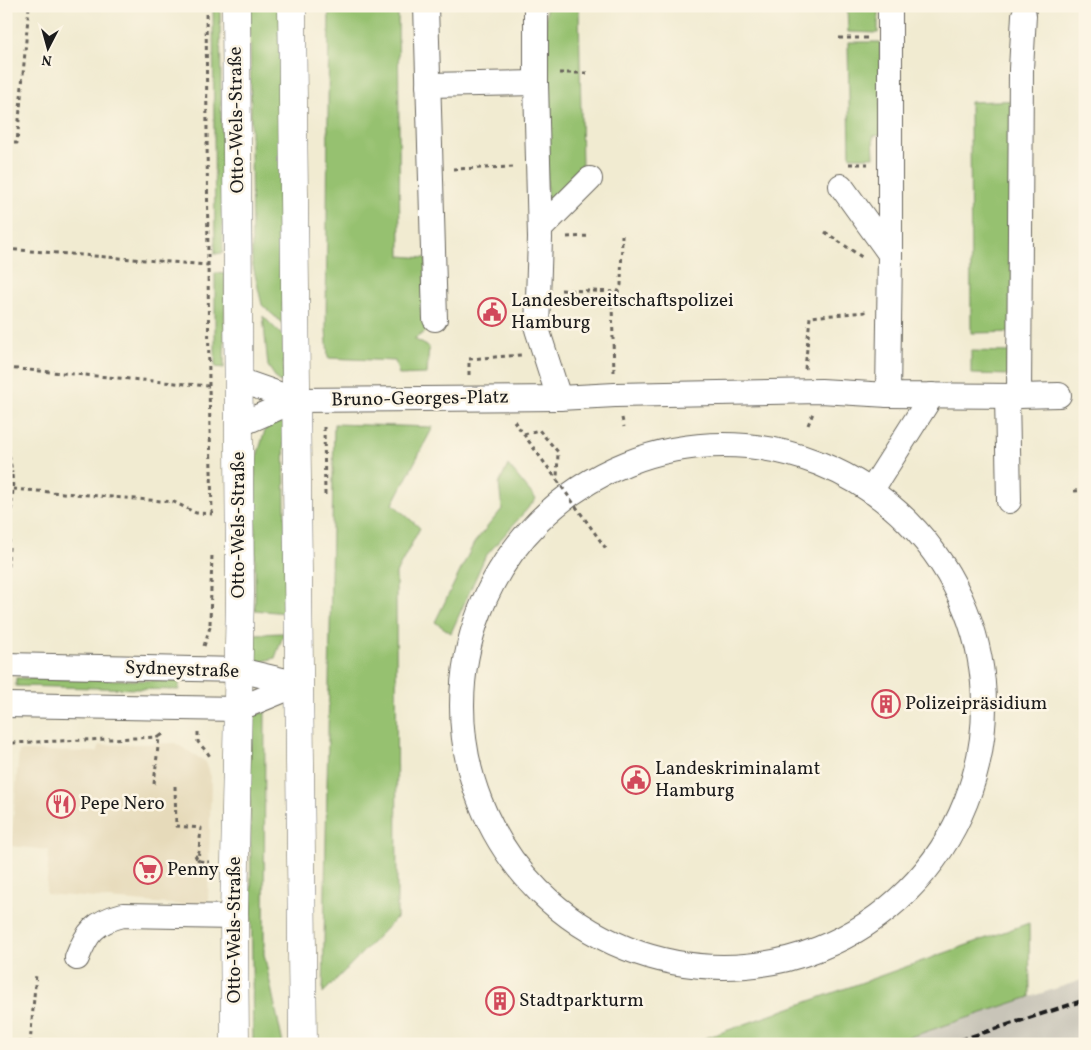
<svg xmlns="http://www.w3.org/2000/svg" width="1091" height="1050" font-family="Vollkorn,serif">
	<rect width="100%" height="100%" fill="#fcf5e5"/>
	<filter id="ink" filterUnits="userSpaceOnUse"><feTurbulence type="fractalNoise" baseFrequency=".02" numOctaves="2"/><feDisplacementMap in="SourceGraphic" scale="10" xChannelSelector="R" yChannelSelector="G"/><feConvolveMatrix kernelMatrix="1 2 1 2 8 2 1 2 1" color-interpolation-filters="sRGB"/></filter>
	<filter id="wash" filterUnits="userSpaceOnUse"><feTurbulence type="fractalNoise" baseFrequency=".0096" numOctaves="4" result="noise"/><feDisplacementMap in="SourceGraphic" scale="20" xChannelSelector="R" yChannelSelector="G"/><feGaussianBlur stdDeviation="1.12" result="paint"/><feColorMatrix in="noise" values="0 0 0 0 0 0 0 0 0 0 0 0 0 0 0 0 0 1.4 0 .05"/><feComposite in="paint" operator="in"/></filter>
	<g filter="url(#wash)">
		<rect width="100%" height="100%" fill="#f1ebd1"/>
		<path fill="#e6daba" d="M175 743 206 762 211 777 208 907 46 894 49 850 11 846 19 751 97 752 100 745Z"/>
		<path fill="#c8c4b8" d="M1085 979V1044H889L1030 997Z"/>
		<g fill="#96c16f" stroke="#596e46">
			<path d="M213 6H220L223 253 215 254Z"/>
			<path d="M250 6H281L283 324 262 305 252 261Z"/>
			<path d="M329 6H398L400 256 426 258 430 329 414 339 429 347 427 374 399 375 395 361 328 358 326 329Z"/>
			<path d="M546 6H579L582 168 547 211Z"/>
			<path d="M847 6H878V33L848 32Z"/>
			<path d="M848 42H880L881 135 873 136 874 157H850Z"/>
			<path d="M1023 100 1024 332 971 333 970 102Z"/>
			<path d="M215 273 225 274 224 368 215 367Z"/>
			<path d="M263 316 283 336 284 382 278 381 268 366Z"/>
			<path d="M971 351 1012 352 1011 375 971 374Z"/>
			<path d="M284 419 286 613 255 610V463L266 427Z"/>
			<path d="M334 424 433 427 393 504 420 528 396 573 397 917 323 993Z"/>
			<path d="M508 465 536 499 485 557 451 633 435 622 474 543 502 509 499 484Z"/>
			<path d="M284 633 275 658 261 662 253 658V634Z"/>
			<path d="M16 678 179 681V690L16 686Z"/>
			<path d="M265 712 264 954 283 1044H253L249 717Z"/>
			<path d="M1029 923 1030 997 889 1044H689Z"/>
		</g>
	</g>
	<g filter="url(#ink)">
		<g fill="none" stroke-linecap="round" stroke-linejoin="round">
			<defs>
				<g id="minor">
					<path d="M426 6 435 319"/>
					<path d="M536 6V83L540 238 537 329 559 398"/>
					<path d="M428 85 536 83"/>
					<path d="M841 186 890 254"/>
					<path d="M540 229 590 179"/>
					<path d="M239 380 296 400 559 398 615 395 821 391 888 395 1019 396 1059 395"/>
					<path d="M888 395 890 254V6"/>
					<path d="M1007 396 1009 501"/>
					<path d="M1019 396 1021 69 1024 15"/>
					<path d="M239 425 296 400"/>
					<circle cx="723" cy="706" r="261"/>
					<path d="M871 491 932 395"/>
					<path d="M6 665 239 670 299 684"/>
					<path d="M6 705 238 709 299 684"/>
					<path d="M77 958C87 932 95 922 123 915L234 917"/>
				</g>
				<g id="major">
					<path d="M292 6 303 1044"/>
					<path d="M235 1044 234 917 240 592 236 6"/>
				</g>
			</defs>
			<use href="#minor" stroke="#67645b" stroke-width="26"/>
			<use href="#major" stroke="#67645b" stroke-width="29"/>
			<g stroke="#67645b" stroke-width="3" stroke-dasharray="4 4" stroke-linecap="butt">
				<path d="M206 6 209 386 212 513"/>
				<path d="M839 38H867"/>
				<path d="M559 73H589"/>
				<path d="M6 143H17L29 6"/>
				<path d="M849 164H868"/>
				<path d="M453 169 514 167"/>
				<path d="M825 232 863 258"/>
				<path d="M567 237 591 236"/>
				<path d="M6 249 208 265"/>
				<path d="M561 290 618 292"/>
				<path d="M6 368 209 386"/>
				<path d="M805 369 810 317 866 312"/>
				<path d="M614 372 612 305 621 285 622 235"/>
				<path d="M469 375V359L521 355"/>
				<path d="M622 418 624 427"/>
				<path d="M514 421 557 480"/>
				<path d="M808 425 813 413"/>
				<path d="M324 427 325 495"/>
				<path d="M6 432 12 473"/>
				<path d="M524 434 539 430 558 452 557 479"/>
				<path d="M6 473H12L13 489 6 591"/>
				<path d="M13 489 174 502 196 513 212 514"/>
				<path d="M1074 491 1085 490"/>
				<path d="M210 624 212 554"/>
				<path d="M204 646 211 624"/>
				<path d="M198 732V742L207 752 211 758"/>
				<path d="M6 747 10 743 159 737"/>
				<path d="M154 784 159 737 166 732"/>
				<path d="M175 786 176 826 201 828 198 861"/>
				<path d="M195 855 198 861 209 862"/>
				<path d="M30 1044 36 974"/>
				<path d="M439 1044 444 1038"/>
			</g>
			<use href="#minor" stroke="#fff" stroke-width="24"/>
			<use href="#major" stroke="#fff" stroke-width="28"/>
			<path stroke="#1c1c1c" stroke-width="4" stroke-dasharray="8 4" stroke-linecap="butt" d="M948 1044 1085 1000"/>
			<path stroke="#67645b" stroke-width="3" stroke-dasharray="4 4" stroke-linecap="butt" d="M557 480 607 550"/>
		</g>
	</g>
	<defs>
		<symbol id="civic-ring" viewBox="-11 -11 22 22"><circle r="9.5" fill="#fcf5e5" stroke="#d1495b" stroke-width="1.5"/><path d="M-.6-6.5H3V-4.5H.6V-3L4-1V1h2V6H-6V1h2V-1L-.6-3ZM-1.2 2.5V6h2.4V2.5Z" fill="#d1495b"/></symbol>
		<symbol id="building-ring" viewBox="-11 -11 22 22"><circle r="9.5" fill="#fcf5e5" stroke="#d1495b" stroke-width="1.5"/><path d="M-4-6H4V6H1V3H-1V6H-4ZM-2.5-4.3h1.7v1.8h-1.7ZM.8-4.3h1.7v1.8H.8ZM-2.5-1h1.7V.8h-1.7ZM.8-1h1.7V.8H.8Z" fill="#d1495b"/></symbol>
		<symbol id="restaurant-ring" viewBox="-11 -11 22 22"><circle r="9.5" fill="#fcf5e5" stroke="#d1495b" stroke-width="1.5"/><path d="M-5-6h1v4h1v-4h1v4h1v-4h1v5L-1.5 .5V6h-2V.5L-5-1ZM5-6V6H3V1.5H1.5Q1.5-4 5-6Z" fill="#d1495b"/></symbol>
		<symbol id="supermarket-ring" viewBox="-11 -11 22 22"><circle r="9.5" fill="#fcf5e5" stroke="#d1495b" stroke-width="1.5"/><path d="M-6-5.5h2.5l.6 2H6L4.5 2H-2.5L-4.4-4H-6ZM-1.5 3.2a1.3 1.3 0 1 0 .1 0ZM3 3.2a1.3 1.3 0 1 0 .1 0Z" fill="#d1495b"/></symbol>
	</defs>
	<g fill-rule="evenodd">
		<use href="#civic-ring" x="476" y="296" width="32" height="32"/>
		<use href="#building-ring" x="870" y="688" width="32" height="32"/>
		<use href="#civic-ring" x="620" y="764" width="32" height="32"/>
		<use href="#restaurant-ring" x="45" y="788" width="32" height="32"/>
		<use href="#supermarket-ring" x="132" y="854" width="32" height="32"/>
		<use href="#building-ring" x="484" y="985" width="32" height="32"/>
	</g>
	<g text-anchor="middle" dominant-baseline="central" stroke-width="5" stroke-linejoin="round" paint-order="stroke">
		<g font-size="19" fill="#1c1c1c" stroke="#fcf5e5">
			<text transform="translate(237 120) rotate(-91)">Otto-Wels-Straße</text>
			<text transform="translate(420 399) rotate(-1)">Bruno-Georges-Platz</text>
			<text transform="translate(239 525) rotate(-90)">Otto-Wels-Straße</text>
			<text transform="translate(182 670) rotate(2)">Sydneystraße</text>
			<text transform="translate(235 930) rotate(-90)">Otto-Wels-Straße</text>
		</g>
		<g font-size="19" fill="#1c1c1c" stroke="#fcf5e5" text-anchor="start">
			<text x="511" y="301">Landesbereitschaftspolizei<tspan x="511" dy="22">Hamburg</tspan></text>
			<text x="905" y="704">Polizeipräsidium</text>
			<text x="655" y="769">Landeskriminalamt<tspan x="655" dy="22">Hamburg</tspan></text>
			<text x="80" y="804">Pepe Nero</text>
			<text x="167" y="870">Penny</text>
			<text x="519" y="1001">Stadtparkturm</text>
		</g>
	</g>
	<rect width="1091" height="1050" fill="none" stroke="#fcf5e5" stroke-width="25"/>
	<g transform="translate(48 48) rotate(186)" stroke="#fcf5e5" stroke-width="4" paint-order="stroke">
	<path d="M0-4L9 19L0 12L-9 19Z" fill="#1c1c1c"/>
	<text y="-8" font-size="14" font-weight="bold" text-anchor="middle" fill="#1c1c1c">N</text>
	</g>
</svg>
